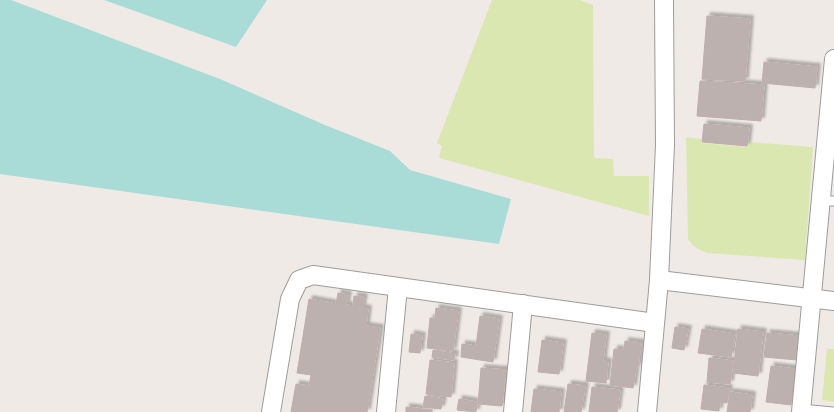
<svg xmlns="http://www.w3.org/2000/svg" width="834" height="412" font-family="'Varela Round',sans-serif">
	<defs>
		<filter id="shadow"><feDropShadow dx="3.5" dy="-3.5" stdDeviation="1" flood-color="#0004"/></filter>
	</defs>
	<rect width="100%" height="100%" fill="#f0eae6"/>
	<g fill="#dbe7b0">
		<path d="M492 0H580L593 5 594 158 613 159 614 176H649V216L439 158 442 146 437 143Z"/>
		<path d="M686 137 701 139V143L747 147 748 142 813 147 805 260 707 253C698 249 692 246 688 239Z"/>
		<path d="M827 349H834V402L822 400Z"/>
	</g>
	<g fill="#a9dbd7">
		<path d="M0 0H11L220 79 325 125 390 151 410 170 511 199 499 244 0 174Z"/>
		<path d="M104 0H267L236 47Z"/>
	</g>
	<g fill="#bdb1b0" stroke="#c1adaa" filter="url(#shadow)">
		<path d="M707 16 750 19 745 81 702 79Z"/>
		<path d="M764 62 817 67 815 88 762 83Z"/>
		<path d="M700 81 764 85 761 121 697 116Z"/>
		<path d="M704 124 749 128 747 146 702 142Z"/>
		<path d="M338 293 348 295 346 305 353 306 354 296 364 297 362 308 368 309 366 326 380 328 367 412H291L296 384 309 386 311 375 297 373 309 299 336 304Z"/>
		<path d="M436 308 458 311 453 351 427 348 430 318H435Z"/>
		<path d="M480 316 499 319 493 362 461 357 462 344 476 346Z"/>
		<path d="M675 327 688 329 684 350 672 348Z"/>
		<path d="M702 329 735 334 731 357 698 353Z"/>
		<path d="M738 329 763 332 758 376 733 373Z"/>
		<path d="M592 333 606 335 603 361 608 362 606 383 586 381Z"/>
		<path d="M767 333 800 336 797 360 764 357Z"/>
		<path d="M411 334 422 336 420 353 409 352Z"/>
		<path d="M542 340 563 343 559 374 538 372Z"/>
		<path d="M625 341 641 343 638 367H636L633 388 610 385 614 349 624 350Z"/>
		<path d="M433 350 455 354 454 360 432 357Z"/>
		<path d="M709 358 733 361 730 384 707 382Z"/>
		<path d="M430 360 454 363 451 397 426 394Z"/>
		<path d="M771 366 795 369 791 405 766 402Z"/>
		<path d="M481 368 506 370 502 406 478 404Z"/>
		<path d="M568 384 585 386 581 412H564Z"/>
		<path d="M704 385 729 388 727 403 720 402 719 411 701 409Z"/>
		<path d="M592 387 620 390 617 412H589Z"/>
		<path d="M534 389 561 392 559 412H531Z"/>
		<path d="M730 392 752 395 750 412H727Z"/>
		<path d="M425 396 443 399 441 409 423 407Z"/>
		<path d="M459 399 477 402 476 412 457 410Z"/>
		<path d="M406 407 432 410V412H406Z"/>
	</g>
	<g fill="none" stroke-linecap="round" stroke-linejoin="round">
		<defs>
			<g id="service">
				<path d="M821 201H834"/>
				<path d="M801 409 833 412"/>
			</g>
			<g id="minor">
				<path d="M659 280 834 301"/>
				<path d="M271 412 290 299 299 280 313 275 655 323"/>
				<path d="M386 412 398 287"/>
				<path d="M513 412 523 304"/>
				<path d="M647 412 659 280 665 145 664 0"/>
				<path d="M801 412 834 59"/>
			</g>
		</defs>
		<use href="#service" stroke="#9d9d9d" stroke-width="11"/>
		<use href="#minor" stroke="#9d9d9d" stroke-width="20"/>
		<use href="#service" stroke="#fff" stroke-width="9"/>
		<use href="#minor" stroke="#fff" stroke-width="18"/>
	</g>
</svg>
